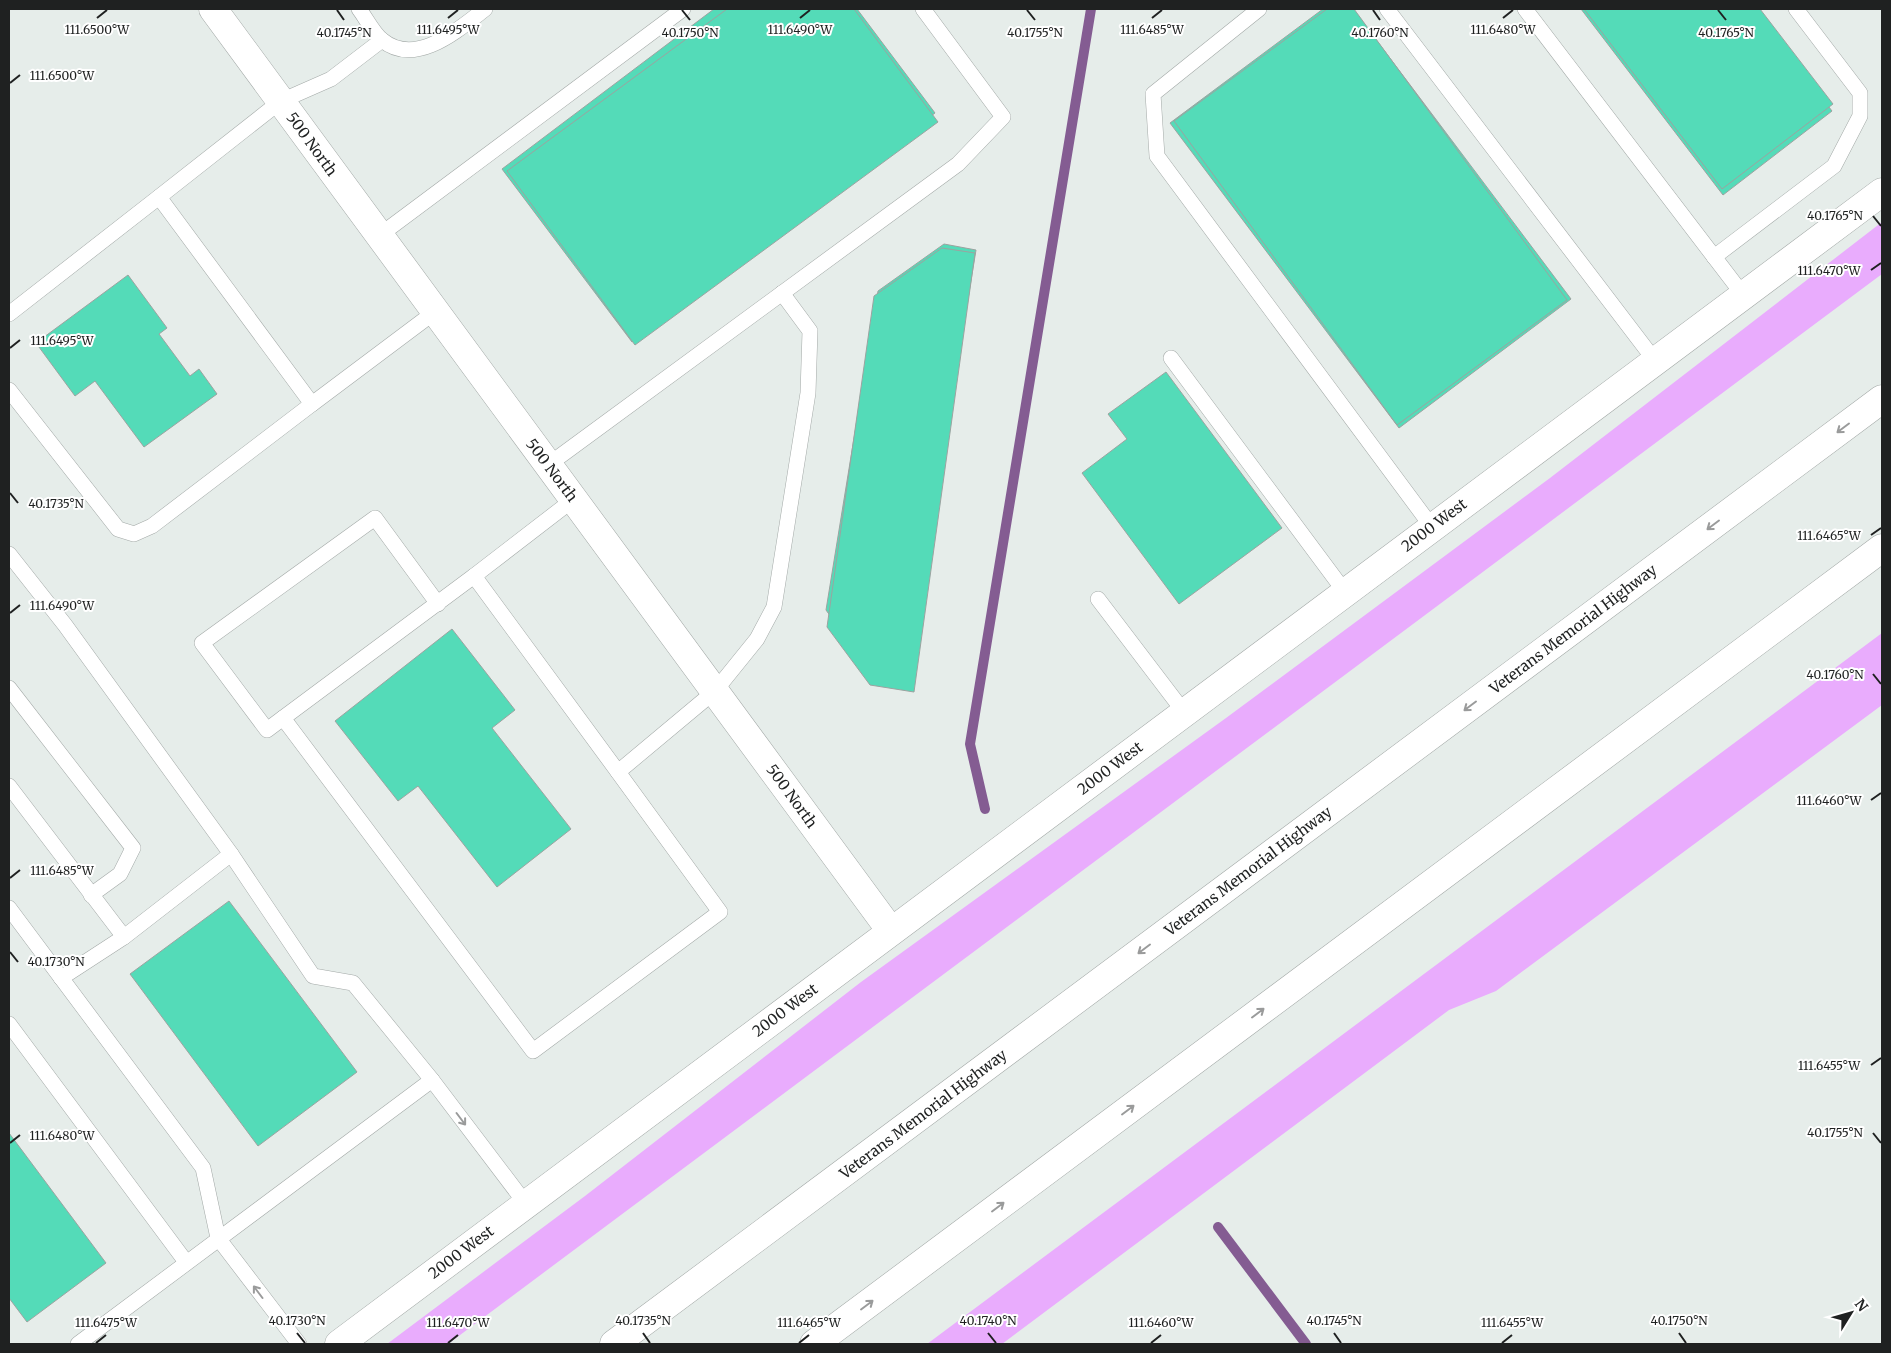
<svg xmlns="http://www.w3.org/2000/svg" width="1891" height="1353" font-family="Merriweather,serif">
	<rect width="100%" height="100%" fill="#e6edea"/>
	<g fill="#e9acfd">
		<path d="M1882 222V274L448 1344H387L585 1196 861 982 1226 718 1550 478Z"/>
		<path d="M1882 633V705L1496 991 1449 1010 1002 1344H927Z"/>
	</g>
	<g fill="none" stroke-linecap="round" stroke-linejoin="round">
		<g stroke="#845c92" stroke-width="10">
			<path d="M985 809 970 744 1091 9"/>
			<path d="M1218 1227 1306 1344"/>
		</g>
	</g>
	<g fill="#54dbb8" stroke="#9ca3a0">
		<path d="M714 9H857L935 113 632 342 502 169Z"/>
		<path d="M727 9H854L938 122 635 345 507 171Z"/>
		<path d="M1323 9H1353L1571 299 1399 428 1170 123Z"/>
		<path d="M1327 9H1354L1567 300 1397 425 1174 121Z"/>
		<path d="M1581 9H1754L1832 111 1723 195Z"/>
		<path d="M1584 9H1760L1833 104 1722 189Z"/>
		<path d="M944 244 976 250 905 684 875 679 826 610 878 291Z"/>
		<path d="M942 248 975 253 914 692 870 685 827 627 874 296Z"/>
		<path d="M128 275 167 328 159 334 190 376 199 369 217 394 144 447 95 381 75 396 36 343Z"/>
		<path d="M1166 372 1282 528 1179 604 1082 473 1127 439 1108 414Z"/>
		<path d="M452 629 515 710 492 728 571 829 497 887 418 786 398 801 335 721Z"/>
		<path d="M229 901 357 1072 258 1146 130 974Z"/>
		<path d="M9 1133 106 1263 27 1322 9 1298Z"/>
	</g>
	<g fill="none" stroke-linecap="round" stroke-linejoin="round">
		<defs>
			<g id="service">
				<path d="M359 9C366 18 373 33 382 40 416 68 459 29 485 9"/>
				<path d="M1259 9 1153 94 1157 156 1432 527"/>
				<path d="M1387 9 1656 362"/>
				<path d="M1525 9 1744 296"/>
				<path d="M382 40 331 79 281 101 159 197 312 404 436 311"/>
				<path d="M380 235 683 9"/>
				<path d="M1714 257 1834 166 1860 116V93L1796 9"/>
				<path d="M9 314 159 197"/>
				<path d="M1171 358 1345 592"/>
				<path d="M9 390 118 529 134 534 152 526 312 404"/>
				<path d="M548 465 958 164 1003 117 923 9"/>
				<path d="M574 499 474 576 618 772 715 691 757 639 774 607 808 393 810 331 782 293"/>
				<path d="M9 554 65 625 231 854 124 937 61 978"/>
				<path d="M474 576 283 718 533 1051 720 912 618 772"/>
				<path d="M1098 599 1184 712"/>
				<path d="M9 688 133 848 120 874 91 895"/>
				<path d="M283 718 267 730 202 643 375 518 438 604"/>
				<path d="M9 786 124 937"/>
				<path d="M231 854 313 976 353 983 432 1080 526 1204"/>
				<path d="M9 908 203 1168 218 1238 299 1344"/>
				<path d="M9 1024 186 1262"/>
				<path d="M78 1344 432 1080"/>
			</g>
			<path id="minor" d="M213 9 891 931"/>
			<path id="tertiary" d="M339 1344 1882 192"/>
			<g id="motorway">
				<path d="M614 1344 1882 399"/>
				<path d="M814 1344 1882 548"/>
			</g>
		</defs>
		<use href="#service" stroke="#a3a9a7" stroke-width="16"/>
		<use href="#minor" stroke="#a3a9a7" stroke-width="29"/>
		<use href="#tertiary" stroke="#a3a9a7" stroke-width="29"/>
		<use href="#motorway" stroke="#a3a9a7" stroke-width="29"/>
		<use href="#service" stroke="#fff" stroke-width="15"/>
		<use href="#minor" stroke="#fff" stroke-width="28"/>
		<use href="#tertiary" stroke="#fff" stroke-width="28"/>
		<use href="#motorway" stroke="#fff" stroke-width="28"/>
	</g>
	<defs><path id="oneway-shaft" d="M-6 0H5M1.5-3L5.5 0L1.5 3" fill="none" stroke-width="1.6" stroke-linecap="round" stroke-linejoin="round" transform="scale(1.25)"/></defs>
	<g stroke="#9a9b9b">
		<use href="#oneway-shaft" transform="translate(1843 428) rotate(143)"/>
		<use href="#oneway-shaft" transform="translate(1713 525) rotate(143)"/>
		<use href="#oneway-shaft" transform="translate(1470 706) rotate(143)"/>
		<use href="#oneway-shaft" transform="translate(1144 949) rotate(143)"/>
		<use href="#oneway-shaft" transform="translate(1258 1013) rotate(-37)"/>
		<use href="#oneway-shaft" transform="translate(1128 1110) rotate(-37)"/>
		<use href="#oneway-shaft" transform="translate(461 1119) rotate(53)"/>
		<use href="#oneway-shaft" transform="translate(998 1207) rotate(-37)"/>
		<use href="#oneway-shaft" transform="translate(258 1292) rotate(-127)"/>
		<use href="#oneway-shaft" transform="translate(867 1305) rotate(-37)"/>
	</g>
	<path fill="none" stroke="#1f2121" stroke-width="2" d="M337 10 344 20M682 10 690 20M1027 10 1035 20M1373 10 1380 20M1718 10 1726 20M97 18 107 10M448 18 458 10M800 18 810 10M1152 18 1162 10M1503 18 1513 10M10 83 20 75M1873 216 1881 226M1871 270 1881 263M10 348 20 340M10 493 18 503M1871 535 1881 528M10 613 20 605M1873 674 1881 684M1871 800 1881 793M10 878 20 870M10 952 18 962M1871 1065 1881 1058M1873 1133 1881 1143M10 1143 20 1135M297 1333 305 1343M643 1333 650 1343M988 1333 996 1343M1334 1333 1341 1343M1679 1333 1686 1343M96 1343 106 1335M448 1343 458 1335M799 1343 809 1335M1151 1343 1161 1335M1502 1343 1512 1335"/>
	<g text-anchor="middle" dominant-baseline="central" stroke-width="4" stroke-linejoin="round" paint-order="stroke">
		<g font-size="15" fill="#1f2121" stroke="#fff">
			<text transform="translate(312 144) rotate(54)">500 North</text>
			<text transform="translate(552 470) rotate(53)">500 North</text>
			<text transform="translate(1434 525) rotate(-37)">2000 West</text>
			<text transform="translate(1573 629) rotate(-37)">Veterans Memorial Highway</text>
			<text transform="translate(1110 768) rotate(-37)">2000 West</text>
			<text transform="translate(792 796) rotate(54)">500 North</text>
			<text transform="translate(1248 871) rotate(-37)">Veterans Memorial Highway</text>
			<text transform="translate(785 1010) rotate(-37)">2000 West</text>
			<text transform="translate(923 1114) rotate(-37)">Veterans Memorial Highway</text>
			<text transform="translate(461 1252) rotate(-37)">2000 West</text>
		</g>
	</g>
	<g font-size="12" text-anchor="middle" fill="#1f2121" stroke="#fff" stroke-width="4" stroke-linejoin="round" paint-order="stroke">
		<text x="97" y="34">111.6500°W</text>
		<text x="448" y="34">111.6495°W</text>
		<text x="800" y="34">111.6490°W</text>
		<text x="1152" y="34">111.6485°W</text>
		<text x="1503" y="34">111.6480°W</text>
		<text x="344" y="37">40.1745°N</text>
		<text x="690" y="37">40.1750°N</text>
		<text x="1035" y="37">40.1755°N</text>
		<text x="1380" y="37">40.1760°N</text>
		<text x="1726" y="37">40.1765°N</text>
		<text x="62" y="80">111.6500°W</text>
		<text x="1835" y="220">40.1765°N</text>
		<text x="1829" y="275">111.6470°W</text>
		<text x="62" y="345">111.6495°W</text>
		<text x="56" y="508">40.1735°N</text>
		<text x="1829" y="540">111.6465°W</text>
		<text x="62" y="610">111.6490°W</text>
		<text x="1835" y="679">40.1760°N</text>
		<text x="1829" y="805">111.6460°W</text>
		<text x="62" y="875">111.6485°W</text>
		<text x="56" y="966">40.1730°N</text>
		<text x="1829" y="1070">111.6455°W</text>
		<text x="1835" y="1137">40.1755°N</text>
		<text x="62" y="1140">111.6480°W</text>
		<text x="297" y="1325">40.1730°N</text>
		<text x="643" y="1325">40.1735°N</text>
		<text x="988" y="1325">40.1740°N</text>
		<text x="1334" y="1325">40.1745°N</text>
		<text x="1679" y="1325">40.1750°N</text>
		<text x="106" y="1327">111.6475°W</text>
		<text x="458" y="1327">111.6470°W</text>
		<text x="809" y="1327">111.6465°W</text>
		<text x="1161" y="1327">111.6460°W</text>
		<text x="1512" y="1327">111.6455°W</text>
	</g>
	<rect width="1891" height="1353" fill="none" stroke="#1f2121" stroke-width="20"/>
	<g transform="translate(1851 1313) rotate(53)" stroke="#ffffff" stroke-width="4" paint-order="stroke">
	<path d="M0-4L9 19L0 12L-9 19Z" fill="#1f2121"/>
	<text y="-8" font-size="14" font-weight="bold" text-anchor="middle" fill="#1f2121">N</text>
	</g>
</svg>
